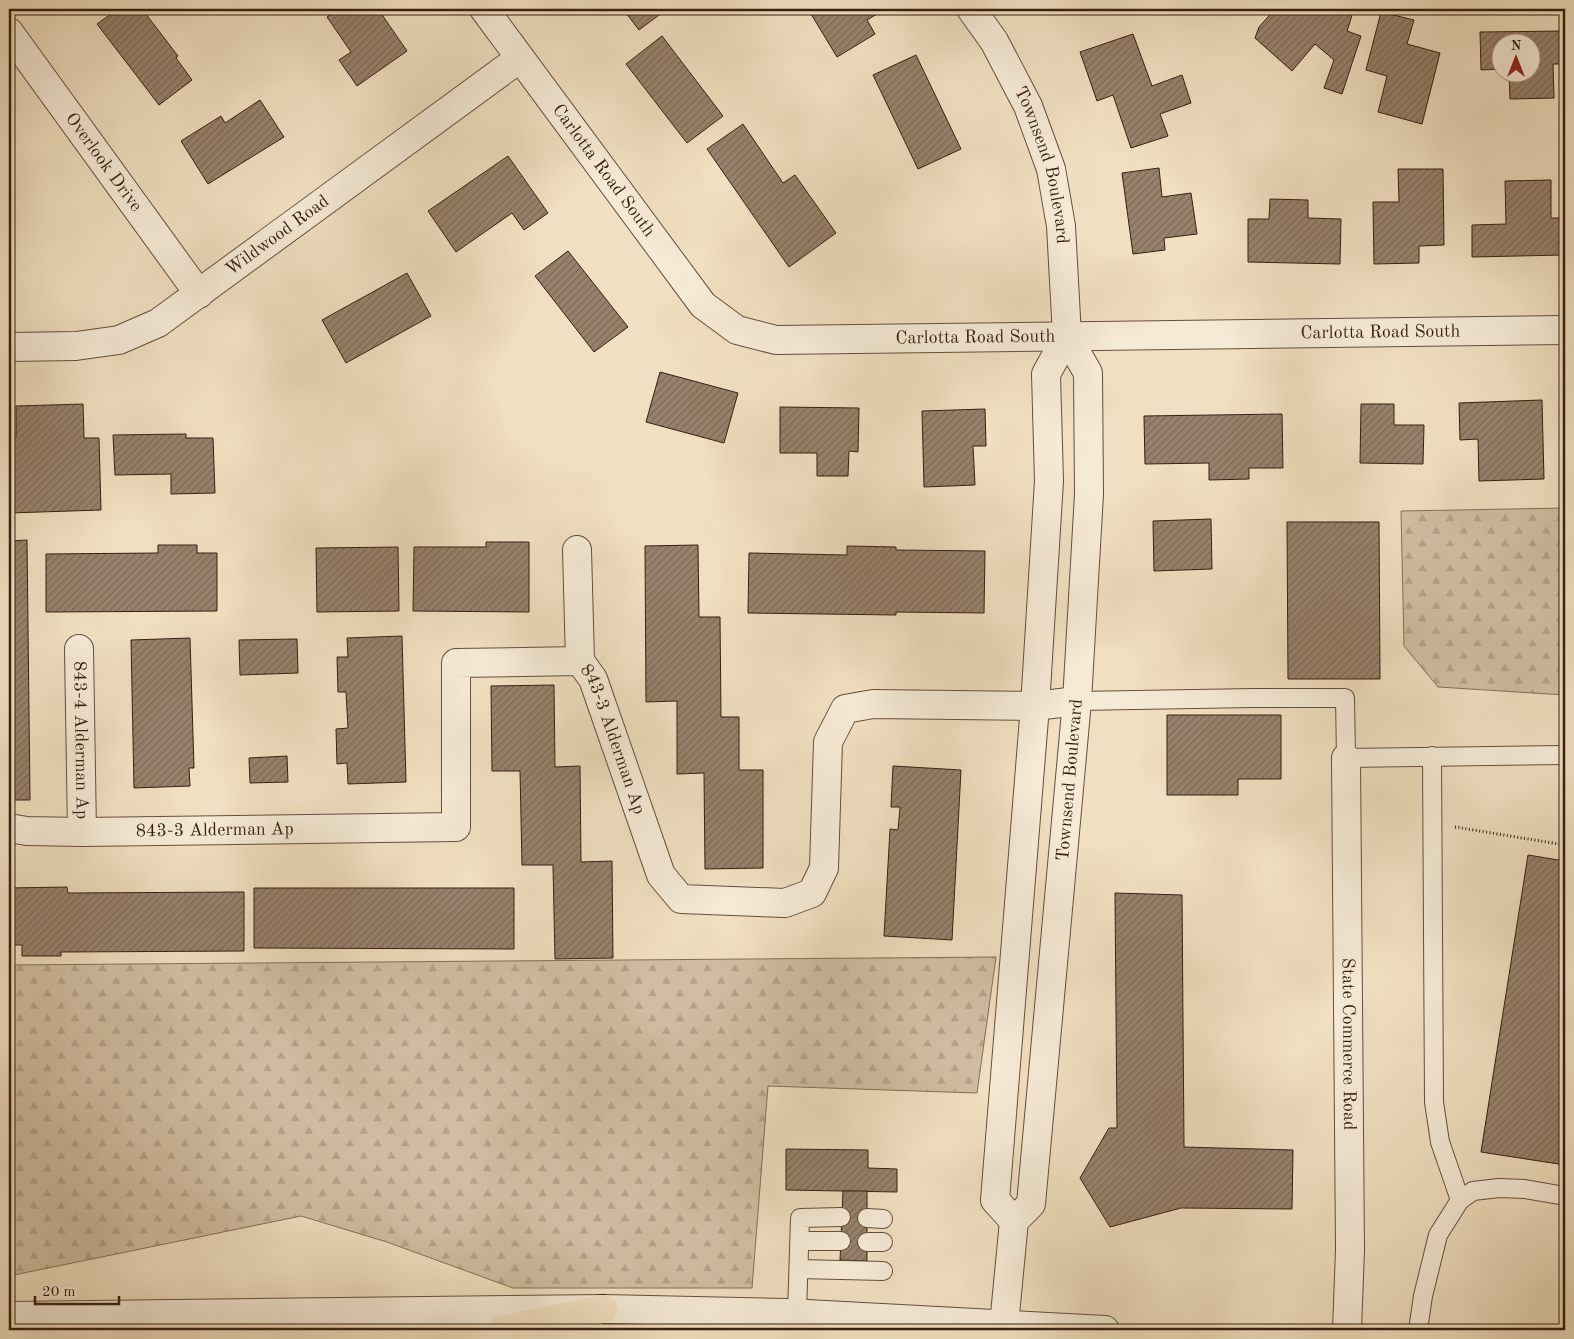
<svg xmlns="http://www.w3.org/2000/svg" width="1574" height="1339" font-family="'Old Standard TT',serif">
	<defs>
		<pattern id="forest-firs" width="22" height="20" patternUnits="userSpaceOnUse" patternTransform="scale(1.25)"><rect width="22" height="20" fill="#d1bea2"/><path d="M5 1l3.5 6h-7zM16 11l3.5 6h-7z" fill="#b4a38a"/></pattern>
		<pattern id="building-hatch" width="6" height="6" patternUnits="userSpaceOnUse" patternTransform="scale(1.25)"><rect width="6" height="6" fill="#98826c"/><path d="M-1 1l2-2M0 6l6-6M5 7l2-2" fill="none" stroke="#7d6a57"/></pattern>
	</defs>
	<rect width="100%" height="100%" fill="#f0dfc0"/>
	<filter id="stains"><feTurbulence type="fractalNoise" baseFrequency=".004" numOctaves="4"/><feColorMatrix values="0 0 0 0 .2 0 0 0 0 .09 0 0 0 0 .02 0 0 0 .5 -.17"/></filter>
	<radialGradient id="worn" r=".72"><stop offset=".6" stop-color="#630" stop-opacity="0"/><stop offset="1" stop-color="#630" stop-opacity=".3"/></radialGradient>
	<g fill="url(#forest-firs)" stroke="#846e5a">
		<path d="M1565 508V695L1438 687 1404 646 1401 511Z"/>
		<path d="M996 957 977 1093 768 1086 752 1288H513L387 1242 301 1216 9 1276V965Z"/>
	</g>
	<g fill="url(#building-hatch)" stroke="#381e11">
		<path d="M118 9H142L178 56 176 58 192 80 159 105 97 24Z"/>
		<path d="M340 9H378L407 51 357 86 339 60 351 52 327 17Z"/>
		<path d="M623 9H667L639 30Z"/>
		<path d="M808 9H880L882 11 867 20 875 34 837 57Z"/>
		<path d="M1275 9H1354L1347 31 1361 36 1342 94 1324 88 1334 60 1315 44 1292 71 1255 38 1259 27Z"/>
		<path d="M1381 12 1414 20 1407 44 1440 53 1422 124 1378 112 1387 76 1366 70Z"/>
		<path d="M1565 31V64H1553L1554 98 1510 99 1509 72H1532V42H1502V69L1481 70 1480 32Z"/>
		<path d="M1133 34 1152 86 1182 75 1191 103 1160 114 1168 136 1131 148 1113 95 1097 101 1080 52Z"/>
		<path d="M662 36 723 116 687 143 626 64Z"/>
		<path d="M916 55 961 149 918 169 873 75Z"/>
		<path d="M260 100 284 137 208 184 181 141 221 116 225 123Z"/>
		<path d="M743 124 783 183 795 175 836 233 789 267 707 149Z"/>
		<path d="M508 156 548 213 524 230 512 213 456 252 428 211Z"/>
		<path d="M1159 168 1162 197 1191 193 1197 234 1164 238 1165 250 1133 254 1122 173Z"/>
		<path d="M1398 169H1443L1444 245 1419 246V263L1374 264 1373 202H1399Z"/>
		<path d="M1551 180V218H1564V255L1472 257V225L1506 224 1505 181Z"/>
		<path d="M1270 199 1308 200V218L1341 219 1340 264 1248 262V219H1269Z"/>
		<path d="M568 251 628 327 594 352 535 276Z"/>
		<path d="M407 273 431 316 346 363 322 320Z"/>
		<path d="M660 372 738 393 724 443 646 422Z"/>
		<path d="M1542 400 1544 479 1479 481 1478 439 1460 440 1459 403Z"/>
		<path d="M83 404 84 438H99L101 510 9 513V438H16V406Z"/>
		<path d="M1361 404H1394V425H1424L1423 464 1360 463Z"/>
		<path d="M780 407 859 408 858 452 849 451 848 476H817V453H780Z"/>
		<path d="M985 409 986 446H973L975 485 924 487 922 411Z"/>
		<rect x="1562" y="410" width="3" height="47"/>
		<path d="M1282 414 1283 468H1249V479L1209 480V463L1145 464 1144 416Z"/>
		<path d="M186 434V438H213L215 493 171 494V474L115 475 113 435Z"/>
		<path d="M1211 519 1212 569 1154 571 1153 521Z"/>
		<path d="M1287 522H1379L1380 679H1288Z"/>
		<path d="M27 540 30 800H9V541Z"/>
		<path d="M486 542H529V612L413 611 414 547H486Z"/>
		<path d="M158 545H197V553H217V611L46 612V554L158 553Z"/>
		<path d="M698 545 699 617H720L721 717H739V770H763V868L705 869 704 773 677 774V701L646 702 645 546Z"/>
		<path d="M847 546 896 547V550L985 551 984 613 896 612V615L748 613 749 553 847 555Z"/>
		<path d="M398 547 399 611 317 612 316 548Z"/>
		<path d="M402 636 406 782 348 784 347 763 337 764 336 729 348 728 346 692H338L337 657H348L347 638Z"/>
		<path d="M190 638 194 768H189L190 786 134 788 131 640Z"/>
		<path d="M297 639 298 673 240 675 239 640Z"/>
		<path d="M554 685 555 767 580 766 581 862 612 861 613 958 555 959 553 865H522L520 771H492L491 686Z"/>
		<path d="M1167 715H1281V779H1238V795H1167Z"/>
		<path d="M287 756 288 782 250 783 249 758Z"/>
		<path d="M893 766 961 770 952 940 884 936 890 829 898 830 900 807H891Z"/>
		<path d="M1528 855 1565 861V1064L1559 1105 1565 1106V1165L1481 1152Z"/>
		<path d="M67 887 68 893 244 892V951L61 952V956H22V945H9V888Z"/>
		<path d="M254 888H514V949L254 948Z"/>
		<path d="M1115 893 1182 895 1184 1147 1293 1150 1292 1209 1181 1208 1110 1227 1080 1178 1109 1128H1117Z"/>
		<path d="M786 1149 868 1150V1168L897 1169V1192L786 1190Z"/>
		<path d="M843 1191H867V1261L840 1260Z"/>
	</g>
	<g fill="none" stroke-linecap="round" stroke-linejoin="round">
		<defs>
			<g id="service">
				<path d="M1077 701 1253 698H1345L1346 758 1565 755"/>
				<path d="M1432 756 1434 1102 1440 1142 1460 1200"/>
				<path d="M867 1218 883 1219"/>
				<path d="M800 1241H841"/>
				<path d="M867 1242H883"/>
				<path d="M799 1269 883 1271"/>
				<path d="M797 1314 800 1218 841 1217"/>
				<path d="M1418 1330 1423 1296 1438 1235 1460 1200 1473 1191 1499 1188 1525 1189 1565 1196"/>
			</g>
			<g id="minor">
				<path id="s1" d="M484 9 703 305 737 330 776 340 1565 330"/>
				<path id="s2" d="M9 32 199 294"/>
				<path id="s3" d="M9 347 76 346 119 340 158 323 520 58"/>
				<path d="M577 550 580 661"/>
				<path id="s4" d="M79 649 82 832"/>
				<path id="s5" d="M1346 758 1350 1250 1347 1330"/>
				<path id="s6" d="M9 828 27 831 82 832 456 827V663L580 661 593 679 661 875 681 899 785 903 812 893 824 868 828 742 845 709 873 704 1035 706 1077 701"/>
			</g>
			<g id="tertiary">
				<path id="s7" d="M971 9 994 41 1028 106 1051 169 1061 226 1067 336 1088 373 1089 494 1077 701 1031 1204 1014 1221 1004 1325"/>
				<path d="M1014 1221 995 1200 1035 706 1049 481 1046 374 1067 336"/>
				<path d="M9 1316 603 1309 788 1313 1105 1330"/>
			</g>
			<path id="motorway" d="M501 1330 603 1309"/>
		</defs>
		<use href="#service" stroke="#664e3d" stroke-width="20"/>
		<use href="#minor" stroke="#664e3d" stroke-width="30"/>
		<use href="#tertiary" stroke="#664e3d" stroke-width="30"/>
		<use href="#motorway" stroke="#381e11" stroke-width="30"/>
		<path stroke="#381e11" stroke-width="3" stroke-dasharray="1 2.5" stroke-linecap="butt" d="M1455 827 1565 845"/>
		<use href="#service" stroke="#f5ead6" stroke-width="18"/>
		<use href="#minor" stroke="#f5ead6" stroke-width="28"/>
		<use href="#tertiary" stroke="#f5ead6" stroke-width="28"/>
		<use href="#motorway" stroke="#f0dfc0" stroke-width="28"/>
	</g>
	<g text-anchor="middle" dominant-baseline="central" stroke-width="4" stroke-linejoin="round" paint-order="stroke">
		<g font-size="18" fill="#381e11" stroke="#f5ead6">
			<text stroke="none"><textPath href="#s2" startOffset="161">Overlook Drive</textPath></text>
			<text stroke="none"><textPath href="#s7" startOffset="174">Townsend Boulevard</textPath></text>
			<text stroke="none"><textPath href="#s1" startOffset="201">Carlotta Road South</textPath></text>
			<text stroke="none"><textPath href="#s3" startOffset="301">Wildwood Road</textPath></text>
			<text stroke="none"><textPath href="#s1" startOffset="1055">Carlotta Road South</textPath></text>
			<text stroke="none"><textPath href="#s1" startOffset="650">Carlotta Road South</textPath></text>
			<text stroke="none"><textPath href="#s4" startOffset="91">843-4 Alderman Ap</textPath></text>
			<text stroke="none"><textPath href="#s6" startOffset="821">843-3 Alderman Ap</textPath></text>
			<text transform="translate(1070 780) rotate(-85)">Townsend Boulevard</text>
			<text stroke="none"><textPath href="#s6" startOffset="206">843-3 Alderman Ap</textPath></text>
			<text stroke="none"><textPath href="#s5" startOffset="286">State Commerce Road</textPath></text>
		</g>
	</g>
	<rect width="1574" height="1339" fill="none" stroke="#f0dfc0" stroke-width="30"/>
	<rect x="10" y="10" width="1554" height="1319" fill="none" stroke="#381e11" stroke-width="2.5"/>
	<rect x="15" y="15" width="1544" height="1309" fill="none" stroke="#381e11"/>
	<g transform="translate(1516 58)"><circle r="24" fill="#f5ead6" stroke="#a99887"/>
	<path d="M0-4L9 19L0 12L-9 19Z" fill="#8f2418"/>
	<text y="-8" font-size="14" font-weight="bold" text-anchor="middle" fill="#381e11">N</text>
	</g>
	<path d="M35 1296v8h84v-8" fill="none" stroke="#381e11" stroke-width="2.5"/>
	<text x="42" y="1296" font-size="15" fill="#381e11" stroke="#f5ead6" stroke-width="4" paint-order="stroke">20 m</text>
	<rect width="100%" height="100%" filter="url(#stains)"/>
	<rect width="100%" height="100%" fill="url(#worn)"/>
</svg>
